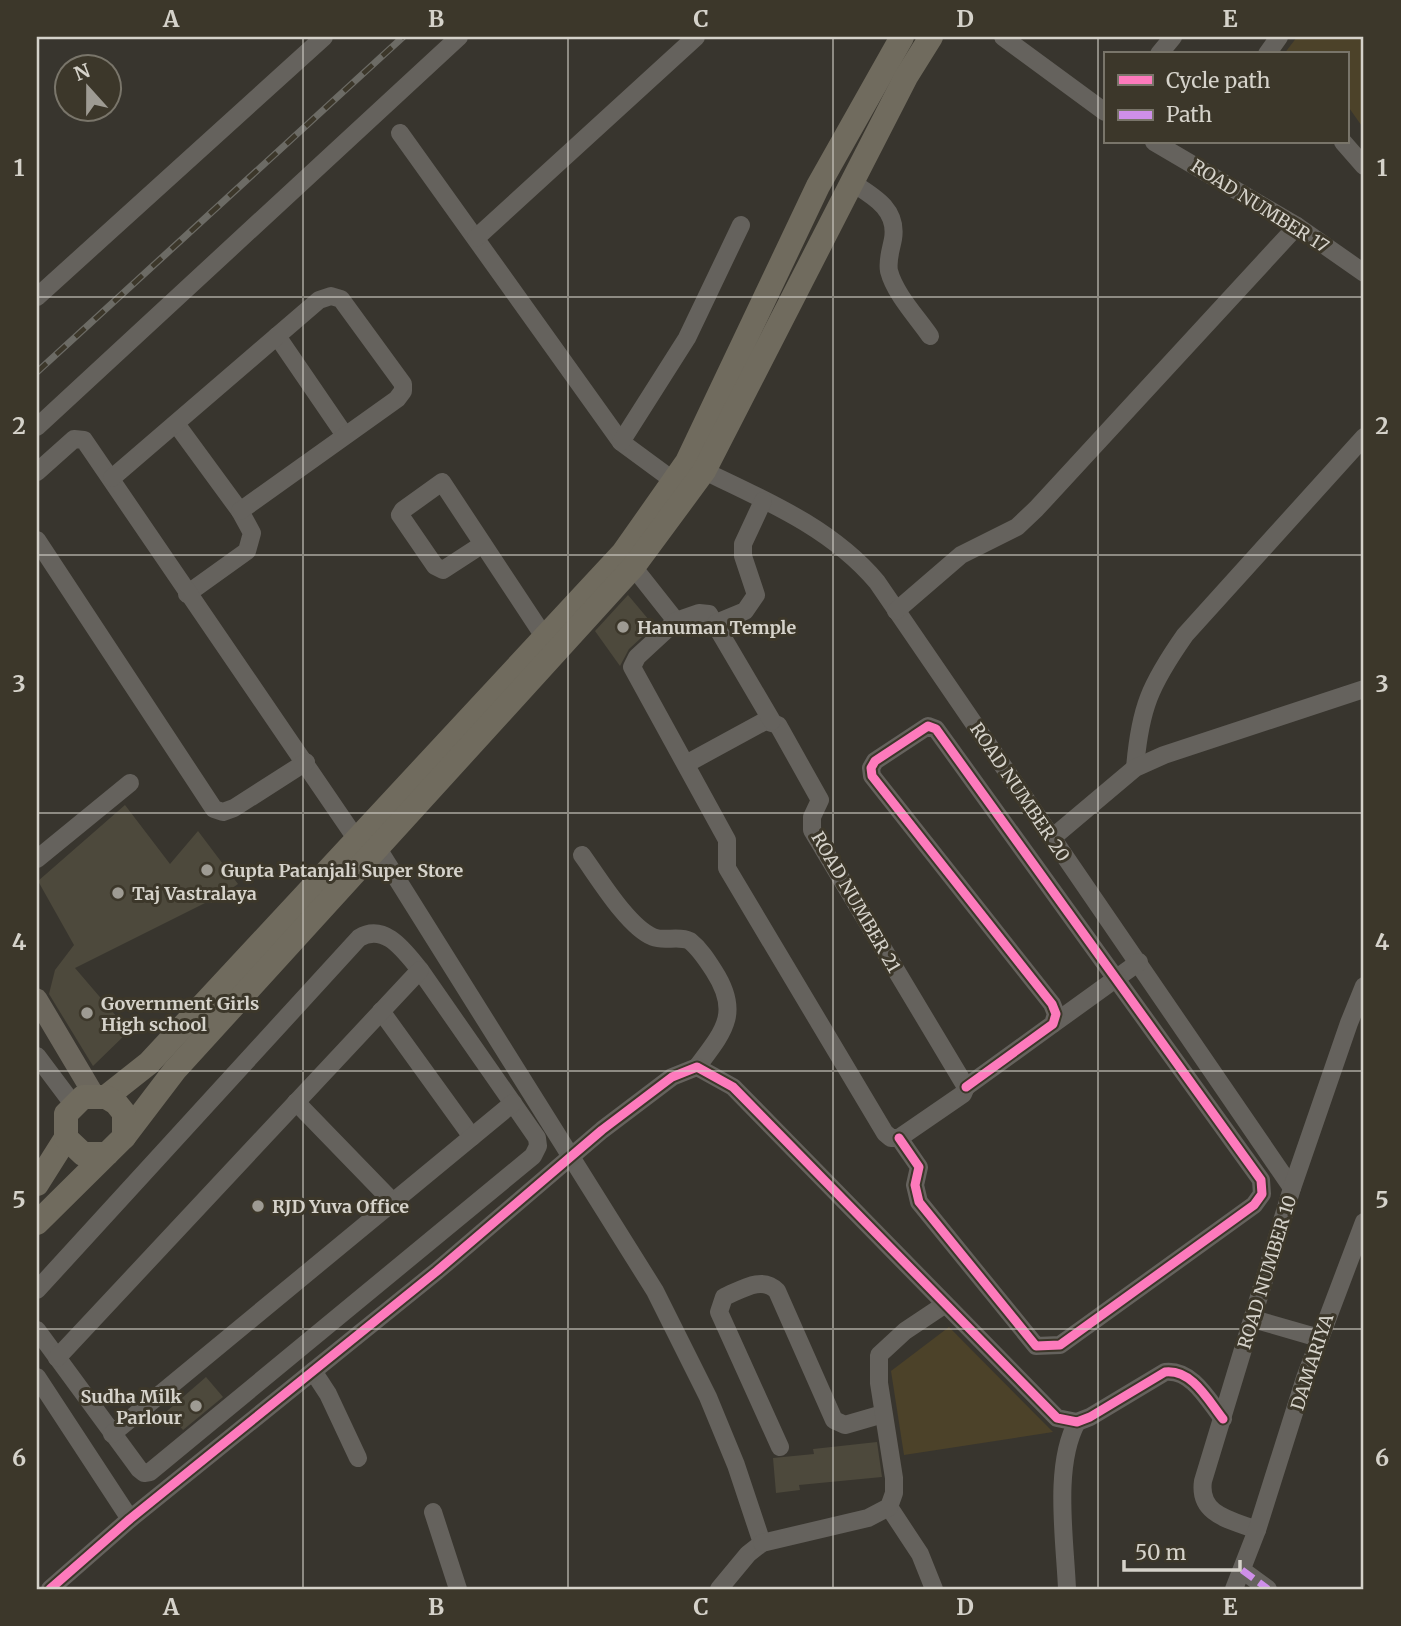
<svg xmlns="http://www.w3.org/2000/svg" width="1401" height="1626" font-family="Merriweather,serif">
	<rect width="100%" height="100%" fill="#38352e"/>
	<g fill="#4c4229">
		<path d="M1297 37H1364V129L1347 105V54H1284Z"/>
		<path d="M949 1327 1053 1432 904 1455 891 1371Z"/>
	</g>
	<g fill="#4d493c">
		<path d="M628 595 654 626 629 649 620 666 595 631Z"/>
		<path d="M125 805 170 864 198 831 238 884 211 903 209 901 75 968 129 1031 93 1066 49 994 55 970 74 945 38 881Z"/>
		<path d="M206 1377 223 1397 183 1430 167 1411Z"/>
		<path d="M877 1442 882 1477 799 1485 800 1490 776 1493 773 1458 814 1454 813 1449Z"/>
	</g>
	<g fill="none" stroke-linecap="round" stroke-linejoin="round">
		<g stroke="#65625d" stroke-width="18">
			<path d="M1003 37 1105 112"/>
			<path d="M1159 54 1173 37"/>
			<path d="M1267 54 1279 37"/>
			<path d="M400 133 621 442 674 481"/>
			<path d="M1154 142 1297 226 1364 273"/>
			<path d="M1343 142 1364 166"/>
			<path d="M851 182C873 196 898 209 893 239 891 250 887 260 889 271 895 294 917 317 930 336"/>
			<path d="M476 238 696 37"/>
			<path d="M37 297 324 37"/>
			<path d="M277 336 344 434"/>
			<path d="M177 425 240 511 252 533 247 551 187 594"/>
			<path d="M37 427 459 37"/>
			<path d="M621 442 687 338 741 225"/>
			<path d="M696 467C760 498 830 526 877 582L1292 1188"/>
			<path d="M37 472 74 439 84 440 357 840"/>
			<path d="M112 478 319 300 331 296 341 299 403 384V391L397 399 240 511"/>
			<path d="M37 540 214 809 223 812 234 808 306 762"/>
			<path d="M483 544 443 570 435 566 400 515 403 510 442 482 545 638"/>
			<path d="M627 559 676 621 637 657 632 667 727 840V868L885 1133 891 1138H899L963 1094 966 1087 812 830V817L820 800 778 725 765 721 686 764"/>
			<path d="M896 611 961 555 1017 527 1036 509 1297 226"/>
			<path d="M676 621 699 613 709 614 772 721"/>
			<path d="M716 623 745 611 756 595 743 556V544L763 501"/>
			<path d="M1135 768C1140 708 1150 685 1185 635L1364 437"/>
			<path d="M1052 838 1135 768 1164 755 1364 689"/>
			<path d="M372 839 655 1291 708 1397 736 1465 762 1543 748 1554 719 1589"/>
			<path d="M582 855C598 877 628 927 653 937 665 942 678 935 690 941 700 949 707 960 714 971 741 1013 724 1031 697 1067"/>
			<path d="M37 859 130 783"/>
			<path d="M381 1011 472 1137"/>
			<path d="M1053 1024 1139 962"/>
			<path d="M37 1056 73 1104"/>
			<path d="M296 1102 393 1202"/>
			<path d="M899 1138 919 1167 915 1185 919 1202 1036 1346 1060 1345 1254 1205 1262 1194 1261 1180 936 729 928 726 875 761 871 768 872 776 1052 1004 1056 1014 1053 1024 966 1087"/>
			<path d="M37 1290 359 938C385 922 405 952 420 970L537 1138 538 1146 533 1156 150 1472 144 1473 139 1469 37 1330"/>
			<path d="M1253 1319 1319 1338"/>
			<path d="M57 1358 420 970"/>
			<path d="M313 1371 328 1394 358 1458"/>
			<path d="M37 1377 130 1519"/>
			<path d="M112 1434 513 1103"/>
			<path d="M780 1447 719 1312 724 1297C741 1290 762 1275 777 1291L834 1420 845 1425 883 1414"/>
			<path d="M889 1507 920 1554 934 1589"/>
			<path d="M433 1512 458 1589"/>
			<path d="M1257 1530C1231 1520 1198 1515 1203 1481L1292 1188 1349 1023 1364 986"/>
			<path d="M762 1543 868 1518 889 1507 894 1493V1478L879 1383V1355L905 1331 944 1305"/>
			<path d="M1242 1570 1268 1589"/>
			<path d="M50 1589 130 1519 437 1271 602 1130 672 1077 697 1067 733 1087 1057 1418 1077 1422 1090 1417 1165 1372C1192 1369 1208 1400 1223 1419"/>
			<path d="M1067 1589C1065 1539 1053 1466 1077 1422"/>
			<path d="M1234 1589 1257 1530 1305 1378 1364 1222"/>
		</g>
		<path stroke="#6c675d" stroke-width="21" d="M37 999 94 1095"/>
		<g stroke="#706b5e" stroke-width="24">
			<path d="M106 1097 149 1063 623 553 687 462 818 186 902 37"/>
			<path d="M124 1137 175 1070 634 566 704 471 906 77 931 37"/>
			<path d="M37 1184 66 1138"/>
			<path d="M37 1223 124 1137V1113L116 1103 106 1097H83L66 1114V1138L83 1154H107"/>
		</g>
		<defs>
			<path id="rail" d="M37 372 403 37"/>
		</defs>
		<use href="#rail" stroke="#6c6b65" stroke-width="7"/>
		<use href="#rail" stroke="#3c372a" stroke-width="4.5" stroke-dasharray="13" stroke-linecap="butt"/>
		<path stroke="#ce8fe9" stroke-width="7" stroke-dasharray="14 7" stroke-linecap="butt" d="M1242 1570 1268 1589"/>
		<defs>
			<g id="cycleway">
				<path d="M899 1138 919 1167 915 1185 919 1202 1036 1346 1060 1345 1254 1205 1262 1194 1261 1180 936 729 928 726 875 761 871 768 872 776 1052 1004 1056 1014 1053 1024 966 1087"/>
				<path d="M50 1589 130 1519 437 1271 602 1130 672 1077 697 1067 733 1087 1057 1418 1077 1422 1090 1417 1165 1372C1192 1369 1208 1400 1223 1419"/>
			</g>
		</defs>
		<use href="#cycleway" stroke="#3c372a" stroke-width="13"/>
		<use href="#cycleway" stroke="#fd7abc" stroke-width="9"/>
	</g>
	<path fill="none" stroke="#d5d2ca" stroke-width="2" stroke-opacity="0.55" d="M303 37V1589M568 37V1589M833 37V1589M1098 37V1589M37 297H1364M37 555H1364M37 813H1364M37 1071H1364M37 1329H1364"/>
	<g fill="#9e9b93" stroke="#3c372a" stroke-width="2.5">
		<circle cx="623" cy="627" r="7"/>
		<circle cx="207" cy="870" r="7"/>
		<circle cx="118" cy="893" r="7"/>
		<circle cx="87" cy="1013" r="7"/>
		<circle cx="258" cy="1206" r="7"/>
		<circle cx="196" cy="1406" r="7"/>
	</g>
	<g text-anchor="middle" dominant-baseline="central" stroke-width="6" stroke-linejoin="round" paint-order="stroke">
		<g font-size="18" fill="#d5d2ca" stroke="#3c372a">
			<text transform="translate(1260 206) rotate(32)">ROAD NUMBER 17</text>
			<text transform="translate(1020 792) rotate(56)">ROAD NUMBER 20</text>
			<text transform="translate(856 902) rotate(60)">ROAD NUMBER 21</text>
			<text transform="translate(1267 1272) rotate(-73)">ROAD NUMBER 10</text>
			<text transform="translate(1312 1362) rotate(-72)">DAMARIYA</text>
		</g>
		<g font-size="18" font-weight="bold" fill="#d5d2ca" stroke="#3c372a" text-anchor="start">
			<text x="637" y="627">Hanuman Temple</text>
			<text x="221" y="870">Gupta Patanjali Super Store</text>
			<text x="132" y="893">Taj Vastralaya</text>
			<text x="101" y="1003">Government Girls<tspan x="101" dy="21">High school</tspan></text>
			<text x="272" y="1206">RJD Yuva Office</text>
			<text x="182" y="1396" text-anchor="end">Sudha Milk<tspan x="182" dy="21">Parlour</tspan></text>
		</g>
	</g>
	<rect width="1401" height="1626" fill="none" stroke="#3c372a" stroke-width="77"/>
	<rect x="1104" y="52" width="245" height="91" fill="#3c372a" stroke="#79756a" stroke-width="2"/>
	<rect x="1118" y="75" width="35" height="10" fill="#fd7abc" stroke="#79756a" stroke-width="2"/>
	<text x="1166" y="88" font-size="21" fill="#d5d2ca">Cycle path</text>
	<rect x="1118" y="110" width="35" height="10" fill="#ce8fe9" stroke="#79756a" stroke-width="2"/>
	<text x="1166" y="122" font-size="21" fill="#d5d2ca">Path</text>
	<g transform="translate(88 88) rotate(339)"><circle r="33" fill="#3c372a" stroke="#79756a" stroke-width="2"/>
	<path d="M0-5L12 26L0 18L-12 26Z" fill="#9e9b93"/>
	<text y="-10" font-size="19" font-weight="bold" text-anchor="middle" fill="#d5d2ca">N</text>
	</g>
	<path d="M1124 1560v10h116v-10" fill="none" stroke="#d5d2ca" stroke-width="3.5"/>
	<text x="1135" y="1560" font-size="21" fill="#d5d2ca" stroke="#3c372a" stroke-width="5" paint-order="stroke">50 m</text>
	<rect x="38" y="38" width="1324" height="1550" fill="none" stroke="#d5d2ca" stroke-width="2.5"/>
	<g font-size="23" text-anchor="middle" font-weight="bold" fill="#d5d2ca">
		<text x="171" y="27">A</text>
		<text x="436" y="27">B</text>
		<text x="701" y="27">C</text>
		<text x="965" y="27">D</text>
		<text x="1230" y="27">E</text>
		<text x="19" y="176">1</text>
		<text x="1382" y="176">1</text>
		<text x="19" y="434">2</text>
		<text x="1382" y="434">2</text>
		<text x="19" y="692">3</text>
		<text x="1382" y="692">3</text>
		<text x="19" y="950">4</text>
		<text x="1382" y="950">4</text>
		<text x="19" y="1208">5</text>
		<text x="1382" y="1208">5</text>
		<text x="19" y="1466">6</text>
		<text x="1382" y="1466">6</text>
		<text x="171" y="1615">A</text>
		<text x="436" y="1615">B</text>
		<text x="701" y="1615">C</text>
		<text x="965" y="1615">D</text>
		<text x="1230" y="1615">E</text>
	</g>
</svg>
